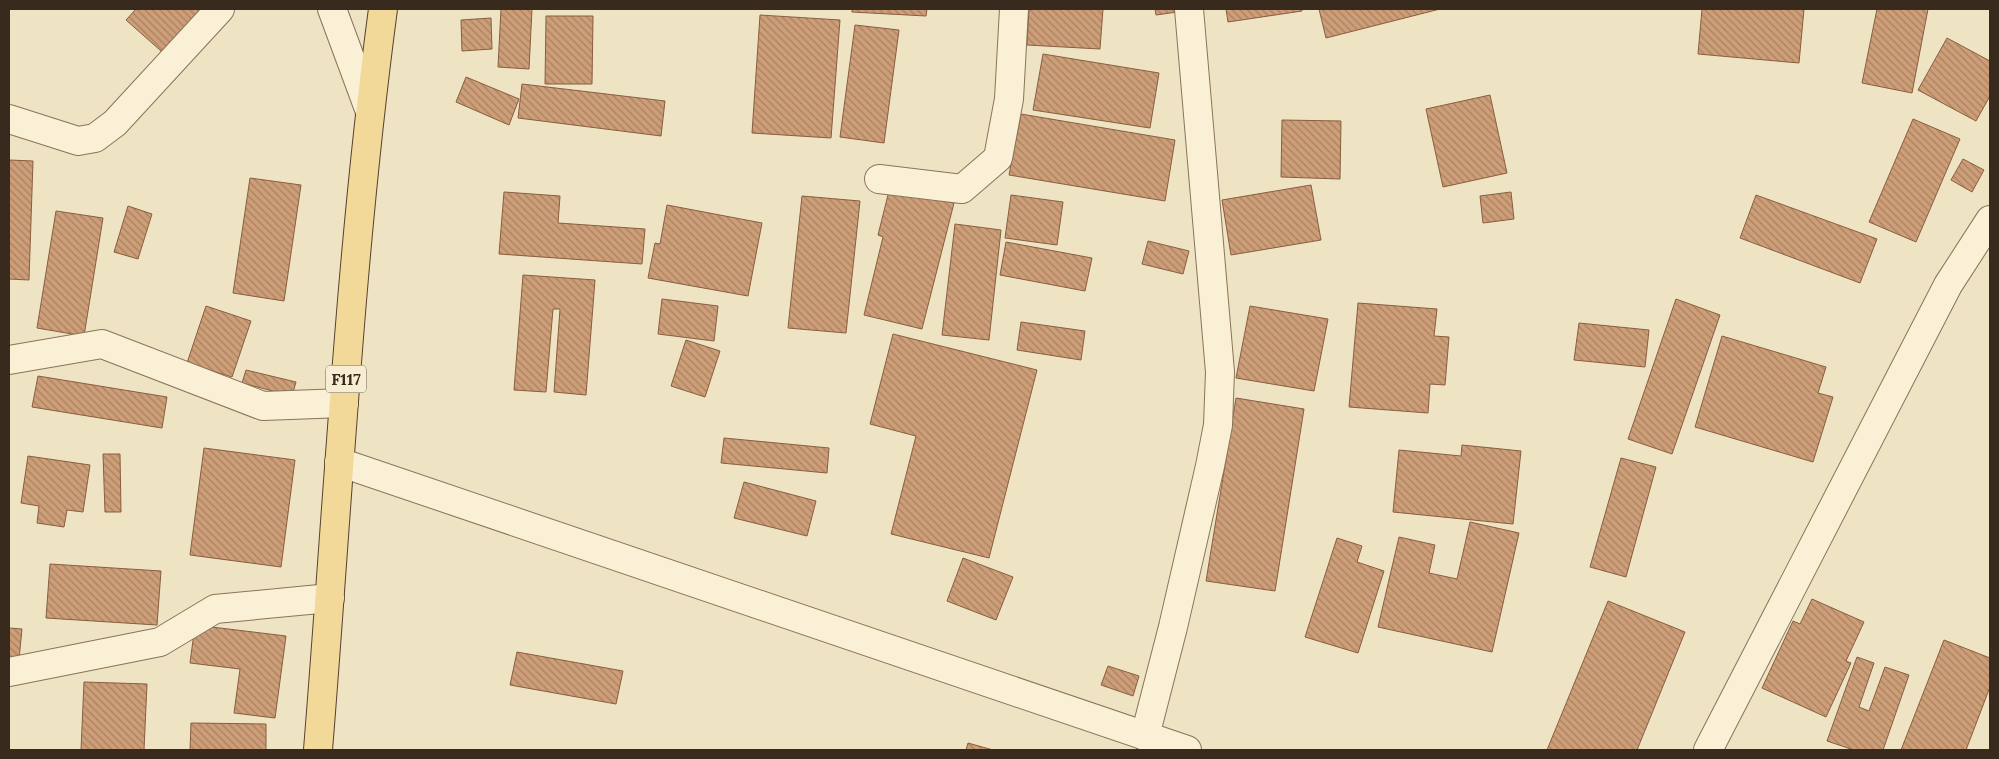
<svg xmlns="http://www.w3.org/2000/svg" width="1999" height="759" font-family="Lora,serif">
	<defs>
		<pattern id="building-back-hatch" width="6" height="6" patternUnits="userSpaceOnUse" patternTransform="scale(1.25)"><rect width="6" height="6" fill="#cd9e78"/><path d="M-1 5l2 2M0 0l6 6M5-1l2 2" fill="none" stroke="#a78162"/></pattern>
	</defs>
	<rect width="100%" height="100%" fill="#eee3c3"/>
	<g fill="url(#building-back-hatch)" stroke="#885e3f">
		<path d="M136 9H213L169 58 126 20Z"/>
		<path d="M501 9H532L529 69 498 67Z"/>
		<path d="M852 9H927L926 16 852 12Z"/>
		<path d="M1029 9H1103L1100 49 1027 45Z"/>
		<path d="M1155 9H1177V12L1156 15Z"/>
		<path d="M1226 9H1302V11L1228 22Z"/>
		<path d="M1319 9H1440L1326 38Z"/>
		<path d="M1702 9H1804L1799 63 1698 54Z"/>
		<path d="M1877 9H1928L1912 93 1862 83Z"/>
		<path d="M760 15 840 20 831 138 752 133Z"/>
		<path d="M546 16H593L592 84H545Z"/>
		<path d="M491 18 492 49 462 51 461 20Z"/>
		<path d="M855 25 899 30 884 143 840 137Z"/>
		<path d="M1947 38 1990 61V96L1976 121 1918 90Z"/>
		<path d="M1043 54 1159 73 1150 128 1033 110Z"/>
		<path d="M466 77 519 99 509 125 456 102Z"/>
		<path d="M522 84 665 101 661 136 518 118Z"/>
		<path d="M1490 95 1507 173 1443 187 1426 109Z"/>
		<path d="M1021 114 1175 140 1165 201 1009 175Z"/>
		<path d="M1913 119 1960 139 1916 242 1869 222Z"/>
		<path d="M1282 120 1341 121 1340 179 1281 177Z"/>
		<path d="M1963 159 1984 170 1972 192 1951 180Z"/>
		<path d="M9 160 33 161 29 280 9 279Z"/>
		<path d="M250 178 301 185 284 301 233 293Z"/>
		<path d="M1311 185 1321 240 1231 255 1222 200Z"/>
		<path d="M890 187 954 203 922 329 864 315 883 237 878 235Z"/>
		<path d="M504 192 560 196 558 223 645 229 642 264 499 254Z"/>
		<path d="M1511 192 1514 219 1483 223 1480 196Z"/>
		<path d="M1011 195 1063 202 1057 245 1005 238Z"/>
		<path d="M1756 195 1877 239 1860 283 1740 238Z"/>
		<path d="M802 196 860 201 846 333 788 328Z"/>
		<path d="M667 205 762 223 748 296 648 278 655 243 660 244Z"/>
		<path d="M128 206 152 214 138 259 114 252Z"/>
		<path d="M56 211 103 218 84 336 37 328Z"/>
		<path d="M955 224 1001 230 989 340 942 335Z"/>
		<path d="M1148 241 1189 251 1183 274 1142 264Z"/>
		<path d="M1006 242 1092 258 1085 291 1000 275Z"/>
		<path d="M523 275 595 280 586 395 554 392 560 309H553L546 392 514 390Z"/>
		<path d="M662 299 718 306 714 341 658 334Z"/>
		<path d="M1676 299 1720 315 1672 454 1628 439Z"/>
		<path d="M1358 303 1437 309 1434 336 1449 337 1445 385 1430 384 1428 413 1349 407Z"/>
		<path d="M206 306 251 321 232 377 187 363Z"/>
		<path d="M1250 306 1328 319 1314 391 1236 378Z"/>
		<path d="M1021 322 1085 331 1081 360 1017 350Z"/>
		<path d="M1579 323 1649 330 1645 367 1574 360Z"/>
		<path d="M893 334 1037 370 989 558 891 534 916 436 870 424Z"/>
		<path d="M1722 336 1826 367 1818 393 1833 397 1813 462 1695 427Z"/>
		<path d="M686 340 720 351 705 397 671 386Z"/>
		<path d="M246 370 296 382 292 396 242 383Z"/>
		<path d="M38 376 167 397 162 428 32 407Z"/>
		<path d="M1236 398 1304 409 1275 591 1206 581Z"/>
		<path d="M724 438 829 448 827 473 721 463Z"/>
		<path d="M1462 445 1521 451 1513 524 1393 512 1399 450 1461 456Z"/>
		<path d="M204 448 295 460 281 567 190 555Z"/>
		<path d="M103 454H120L121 512H105Z"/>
		<path d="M28 456 90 465 83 512 67 510 64 527 37 523 39 506 21 503Z"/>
		<path d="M1621 458 1656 467 1626 577 1590 567Z"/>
		<path d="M744 482 816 501 807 536 734 518Z"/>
		<path d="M1470 522 1519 533 1492 652 1378 627 1399 537 1435 545 1429 573 1457 579Z"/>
		<path d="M1337 538 1362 546 1357 562 1384 571 1358 653 1305 637Z"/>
		<path d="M963 558 1013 577 996 620 947 601Z"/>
		<path d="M50 564 161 571 157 625 46 618Z"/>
		<path d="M1812 599 1864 622 1846 661 1851 663 1826 717 1762 688 1793 621 1800 624Z"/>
		<path d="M1608 601 1685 632 1637 750H1547Z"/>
		<path d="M195 625 286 636 275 718 234 713 240 669 190 663Z"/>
		<path d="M9 628 22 629 18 669 9 668Z"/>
		<path d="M1944 640 1990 658V687L1966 750H1901Z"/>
		<path d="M517 652 623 671 616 704 510 685Z"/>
		<path d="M1857 657 1874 663 1859 707 1869 711 1885 667 1909 675 1883 750H1854L1827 741Z"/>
		<path d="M1108 666 1139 676 1133 696 1101 685Z"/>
		<path d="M84 682 147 684 144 750H81Z"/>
		<path d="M191 723 266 724V750H190Z"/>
		<path d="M968 743 993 750H966Z"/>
	</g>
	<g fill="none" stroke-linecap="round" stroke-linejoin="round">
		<defs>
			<g id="minor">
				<path d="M9 119 78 141 95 138 115 123 220 9"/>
				<path d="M879 179 962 189 998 158 1009 99 1014 9"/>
				<path d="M9 360 102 344 263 406 344 403"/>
				<path d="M9 672 160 642 215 609 330 598"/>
				<path d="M1145 736 1173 627 1210 466 1218 425 1220 372 1189 9"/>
				<path d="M1708 750 1948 285 1990 220"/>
			</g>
			<g id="tertiary">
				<path d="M332 9 369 109"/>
				<path d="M339 462 1187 750"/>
			</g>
			<path id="primary" d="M318 750C338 503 350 255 383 9"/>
		</defs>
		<use href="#minor" stroke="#897459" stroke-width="30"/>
		<use href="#tertiary" stroke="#897459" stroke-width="30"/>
		<use href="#primary" stroke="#56422e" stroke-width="30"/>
		<use href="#minor" stroke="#f9f0d6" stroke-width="28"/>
		<use href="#tertiary" stroke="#f9f0d6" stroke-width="28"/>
		<use href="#primary" stroke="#f2d99a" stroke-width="28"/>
	</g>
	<g text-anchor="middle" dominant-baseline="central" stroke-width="5" stroke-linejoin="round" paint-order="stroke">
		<rect fill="#f6edd2" stroke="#716554" stroke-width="1" x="326" y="365.5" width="40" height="27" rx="4"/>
		<g font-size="16" font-weight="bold" fill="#382b1e">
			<text x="346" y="379">F117</text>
		</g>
	</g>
	<rect width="1999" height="759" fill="none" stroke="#382b1e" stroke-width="20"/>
</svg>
